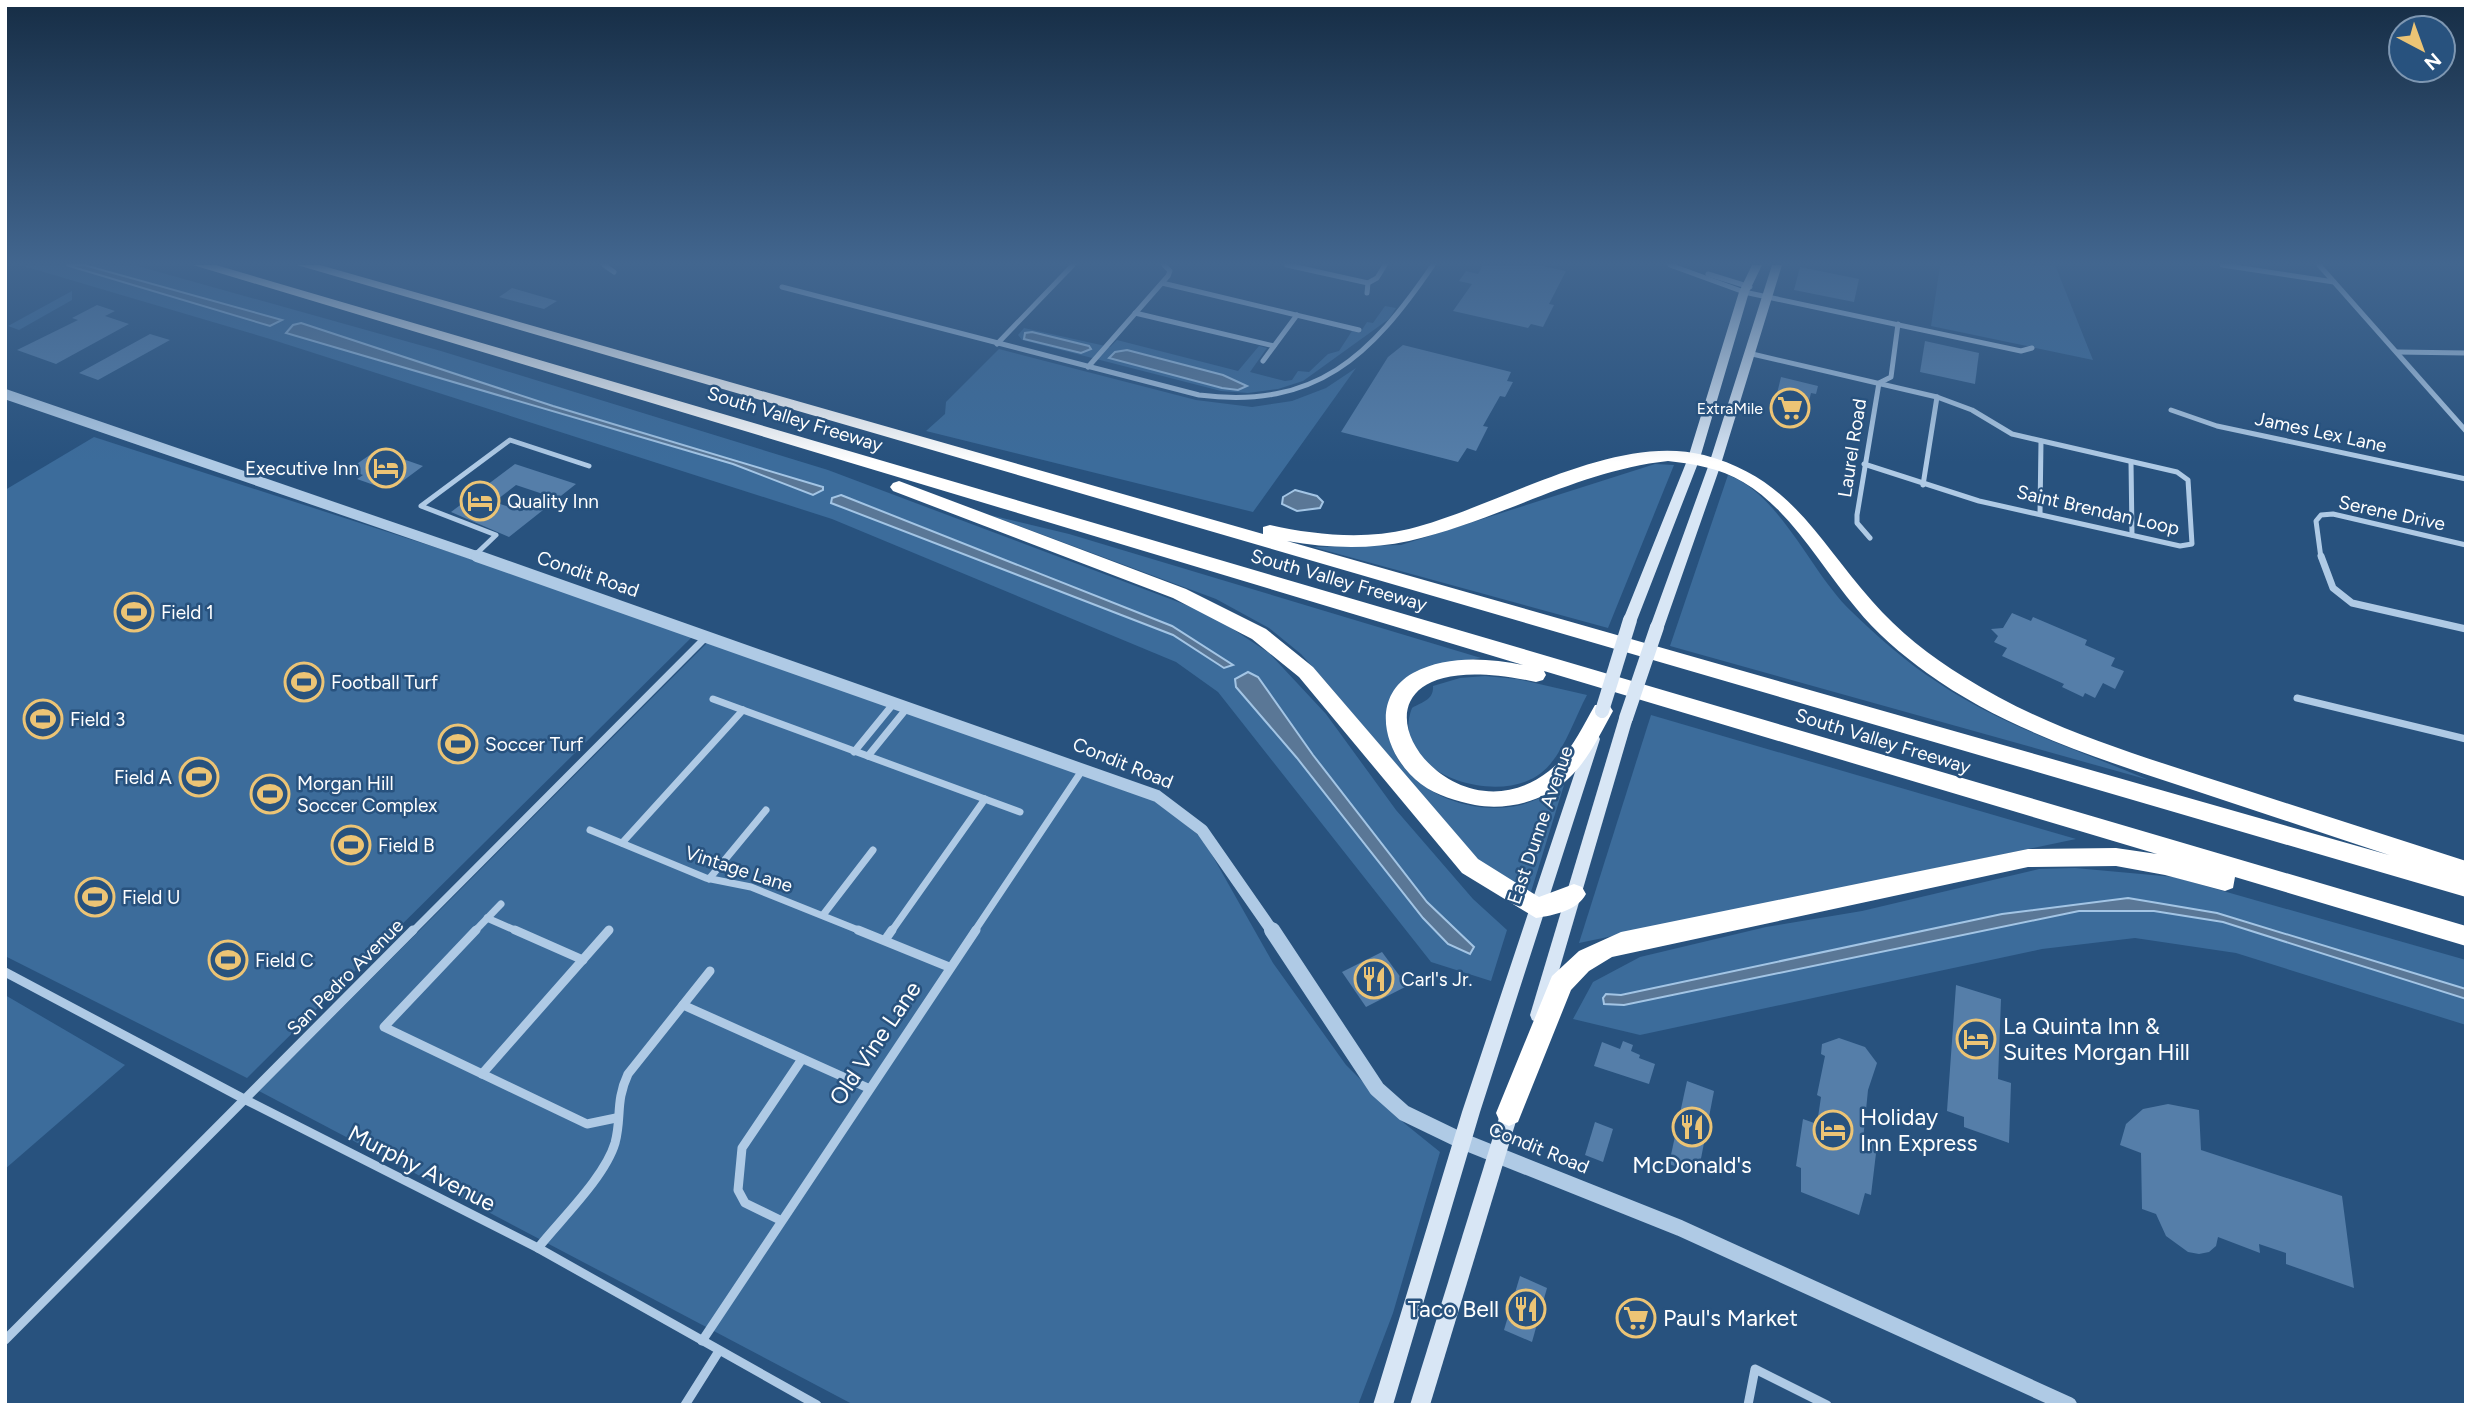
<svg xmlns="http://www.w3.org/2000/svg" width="2471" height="1410" font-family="Figtree,sans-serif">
	<rect width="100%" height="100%" fill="#28527e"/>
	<g fill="#3c6c9b">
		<path d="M20 265H134L441 351 828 470 1210 614 1269 653 1326 714 1396 810 1473 899 1507 930 1491 981 1431 962 1218 692 1176 662 832 519 270 339Z"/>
		<path d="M1935 265H2055L2093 360 1931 326 1940 266Z"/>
		<path d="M72 291V300L19 330 8 326Z"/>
		<path d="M1385 306 1396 308 1389 319 1303 381 1278 389 1248 393 1221 391 1022 340 1018 335 1024 328 1110 347 1117 340 1238 371 1259 346 1267 348 1250 372 1285 381 1292 380 1298 371 1309 372 1328 354 1339 351 1352 331 1360 333 1367 322 1373 323Z"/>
		<path d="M999 349 1196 400 1252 407 1292 401 1326 388 1356 368 1253 512 926 431 945 414 946 402Z"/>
		<path d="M94 437 697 632 247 1078 5 956V490Z"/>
		<path d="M1655 464 1674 465 1608 628 1313 547 1401 545Z"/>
		<path d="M1728 475C1781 495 1811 573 1851 611 1877 636 1907 663 1937 682 2000 725 2078 750 2149 780L1670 646Z"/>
		<path d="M990 515 1069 534 1481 658 1438 665 1387 720C1387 780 1455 814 1509 807 1529 805 1547 795 1564 785L1530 895 1480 862 1465 847 1327 683 1301 654 1269 628 1216 599Z"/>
		<path d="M708 642 1149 794 1203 839 1273 963 1346 1065 1404 1123 1440 1152 1393 1313 1358 1405H854L259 1091Z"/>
		<path d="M1485 676 1517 679 1587 695C1574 719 1563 756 1541 773 1497 808 1387 772 1412 708 1422 702 1434 700 1433 686L1460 678Z"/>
		<path d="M1651 715 2076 839 1579 943Z"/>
		<path d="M2075 868 2174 877 2466 960V1025L2236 953 2135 938 2042 949 1640 1035 1573 1019 1593 982 1640 957 1766 927 1862 911 2039 869Z"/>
		<path d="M5 995 125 1065 5 1169Z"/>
	</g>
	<g fill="#5a7796" stroke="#a3c5e5" stroke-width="2">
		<path d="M66 265H84L282 320 270 326Z"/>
		<path d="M301 323 553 406 823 487V490L813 495 733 464 286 333 293 325Z"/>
		<path d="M1032 332 1089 346 1091 349 1081 353 1024 339 1025 333Z"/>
		<path d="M1127 350 1223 375 1247 386 1238 390 1222 388 1109 358 1115 352Z"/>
		<path d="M1295 490 1317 496 1323 502 1320 508 1297 511 1282 504 1283 497Z"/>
		<path d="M841 495 1172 626 1233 665 1224 668 1173 635 831 503 832 498Z"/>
		<path d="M1248 672 1258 677 1313 755 1427 902 1474 947 1470 954 1448 944 1423 918 1297 758 1236 687 1235 679Z"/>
		<path d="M2128 898 2217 913 2466 989V999L2223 922 2154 911H2079L1624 1005 1604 1004 1603 998 1606 994 1621 995 2002 914Z"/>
	</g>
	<g fill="#557ea9" fill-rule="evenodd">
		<path d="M1483 265H1537L1566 271 1549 304 1554 305 1543 327 1531 324 1528 328 1453 311 1472 284 1459 281 1466 271 1478 274Z"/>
		<path d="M1800 267 1859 279 1854 302 1794 290Z"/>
		<path d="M512 288 557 301 544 309 499 297Z"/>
		<path d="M97 305 115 311 105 316 129 324 56 364 17 350 78 320 72 318Z"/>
		<path d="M150 334 170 340 98 380 79 373Z"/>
		<path d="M1925 341 1979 353 1975 384 1920 372Z"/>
		<path d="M1403 345 1511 372 1507 381 1513 382 1505 397 1500 396 1483 426 1488 427 1476 451 1467 448 1458 462 1341 432 1388 357Z"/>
		<path d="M1781 377 1818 386 1816 394 1811 393 1805 417 1773 410Z"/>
		<path d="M377 450 423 466 396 486 380 480 374 485 357 479 363 475 348 470Z"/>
		<path d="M515 464 576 484 509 537 451 512ZM516 485 543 494 522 511 494 502Z"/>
		<path d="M2012 613 2031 621 2033 617 2087 640 2085 645 2115 658 2111 666 2124 671 2115 689 2103 683 2095 698 2085 693 2083 697 2062 687 2064 684 2002 656 2007 648 1994 642 1998 636 1991 629 2003 628Z"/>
		<path d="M1382 952 1407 986 1366 1007 1342 972Z"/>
		<path d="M1956 985 2001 999 1998 1079 2011 1083 2009 1143 1964 1127V1117L1947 1111Z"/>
		<path d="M1839 1038 1865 1047 1877 1063 1868 1090 1863 1140 1877 1145 1871 1195 1865 1193 1859 1215 1801 1192V1168L1796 1166 1803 1119 1817 1124 1821 1097 1817 1095 1825 1056 1821 1054 1822 1044Z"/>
		<path d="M1623 1041 1633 1045 1631 1051 1640 1055 1639 1058 1655 1064 1649 1084 1594 1066 1602 1042 1620 1049Z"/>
		<path d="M1687 1081 1714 1091 1698 1174 1669 1164Z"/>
		<path d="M2168 1104 2199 1110 2201 1150 2342 1196 2354 1288 2286 1264V1253L2259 1244 2260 1253 2218 1237 2216 1246 2209 1252 2199 1254 2188 1252 2166 1236 2156 1214 2142 1209 2141 1153 2120 1145 2126 1124 2143 1109Z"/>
		<path d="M1595 1122 1613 1129 1603 1162 1585 1155Z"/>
		<path d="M1520 1276 1547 1288 1532 1342 1504 1330Z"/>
	</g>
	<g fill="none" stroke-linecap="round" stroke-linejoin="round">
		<g stroke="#afcae5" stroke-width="5">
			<path d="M604 265 614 272"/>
			<path d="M1287 265 1368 283"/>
			<path d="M1670 265 1744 292 2021 351 2032 348"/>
			<path d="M2222 265 2334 282"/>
			<path d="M2319 265 2466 431"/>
			<path d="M1708 274 1750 287"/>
			<path d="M1162 283 1359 330"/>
			<path d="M782 287 1199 395C1316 410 1371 356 1433 265"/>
			<path d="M1367 293 1368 283 1377 278 1385 265"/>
			<path d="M1135 313 1274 346"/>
			<path d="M997 344 1073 265"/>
			<path d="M2397 352 2466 353"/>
			<path d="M1748 353 1937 397 1972 410 2012 434 2177 472 2188 480 2192 544 2180 546 1979 501 1864 464"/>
			<path d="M1263 361 1297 315"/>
			<path d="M1088 367 1168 276 1170 271 1164 265"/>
			<path d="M2171 410 2217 426 2466 479"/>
			<path d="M2131 462 2132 535"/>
			<path d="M1923 485 1937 397"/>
			<path d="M2040 514 2041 441"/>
			<path d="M1870 538 1857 523V515L1879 383 1891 377 1898 324"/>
			<path d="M474 556 496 535 421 506 510 440 589 466"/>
			<path d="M2321 558 2316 521 2321 515 2333 514 2466 545"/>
		</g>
		<g stroke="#afcae5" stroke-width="7">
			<path d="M2321 556 2333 588 2352 603 2466 629"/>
			<path d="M2297 698 2466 739"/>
			<path d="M713 699 1020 812"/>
			<path d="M854 752 894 703"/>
			<path d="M868 756 907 708"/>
			<path d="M590 830 706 878 751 887 863 932"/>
			<path d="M622 843 743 710"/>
			<path d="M709 879 766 810"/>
			<path d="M823 915 873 850"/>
			<path d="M487 918 519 932"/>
			<path d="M412 932 706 637"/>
			<path d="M474 932 501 904"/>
			<path d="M607 932 609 930"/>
			<path d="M891 932 985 799"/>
			<path d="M974 932 1083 769"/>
		</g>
		<g stroke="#afcae5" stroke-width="9">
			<path d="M476 930 384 1027 587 1124 616 1118"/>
			<path d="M515 930 583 960"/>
			<path d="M858 930 949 967"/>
			<path d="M885 940 892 930"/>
			<path d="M5 972 246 1100 538 1248 817 1405"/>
			<path d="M683 1005 868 1088"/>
			<path d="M482 1074 609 930"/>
			<path d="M780 1220 745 1203 738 1190 742 1148 802 1059"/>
			<path d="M538 1248C561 1219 605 1177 615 1143 622 1117 615 1102 628 1074L710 971"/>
			<path d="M5 1340 413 930"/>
			<path d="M702 1341 976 930"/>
			<path d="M685 1405 719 1351"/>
			<path d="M1748 1405 1755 1369 1827 1405"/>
		</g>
		<path stroke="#afcae5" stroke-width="10" d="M5 394 482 558"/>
		<path stroke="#afcae5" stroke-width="12" d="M477 556 1157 796 1202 830 1273 932"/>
		<path stroke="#afcae5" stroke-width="16" d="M1272 930 1377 1089 1404 1113 1462 1141 1680 1228 2069 1405"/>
		<g fill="#d8e6f5" fill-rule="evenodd">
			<path d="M1752 265H1762L1749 292 1700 458 1637 620 1635 623H1625L1623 620 1688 458 1739 292Z"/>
			<path d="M1772 265H1782L1721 464 1664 627 1657 632 1652 630 1650 627 1709 464Z"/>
			<path d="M1626 713 1631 714 1633 718 1546 1015 1544 1020 1538 1023 1532 1020 1530 1015 1619 718 1621 714Z"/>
			<path d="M1593 734 1598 735 1600 739 1480 1112 1393 1405H1373L1462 1112 1586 739 1588 735Z"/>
			<path d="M1511 1100 1517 1102 1520 1108 1430 1405H1410L1502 1108 1505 1102Z"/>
		</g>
		<g fill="#fff" fill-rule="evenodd">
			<path d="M193 265H216L2466 926V946L2235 877 2233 888 2225 891 2165 875 2116 866 2028 867 1612 957 1589 971 1571 990 1518 1122 1509 1126 1500 1122 1496 1113 1552 976 1579 951 1621 932 2028 849 2116 848 2157 854 1544 671 1546 675 1543 680 1536 682C1301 631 1437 859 1549 771 1570 754 1582 728 1595 705H1609L1613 711C1600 734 1589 759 1569 778 1546 801 1507 811 1475 805 1457 801 1437 796 1421 784 1386 758 1367 699 1413 673 1447 655 1487 658 1523 665Z"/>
			<path d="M297 265H320L1263 534V527L1270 525C1315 535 1364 540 1409 529 1498 507 1613 432 1704 455 1791 478 1817 539 1872 601 1898 631 1930 656 1964 677 2038 724 2122 750 2205 777 2292 805 2379 833 2466 861V897ZM1668 461C1694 464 1720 468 1743 482 1792 511 1821 567 1856 608 1876 633 1901 654 1927 673 2002 727 2090 756 2178 785 2248 808 2319 832 2389 855L1287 541C1327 548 1368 550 1409 541 1498 521 1576 471 1668 461Z"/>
			<path d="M899 481 1186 589 1266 629 1313 667 1478 859 1539 897 1574 884 1582 887 1586 894C1577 911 1554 915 1536 918L1462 873 1299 677 1252 639 1173 598 893 491 890 487 893 483Z"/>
		</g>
		<g stroke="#d8e6f5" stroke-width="14">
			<path d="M1602 711 1630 620"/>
			<path d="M1626 718 1657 627"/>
		</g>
	</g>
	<linearGradient id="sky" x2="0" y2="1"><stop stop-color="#162d45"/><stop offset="0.57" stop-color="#42668f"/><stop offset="1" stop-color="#42668f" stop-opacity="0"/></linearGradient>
	<rect width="2471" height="462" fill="url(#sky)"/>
	<defs>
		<symbol id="supermarket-ring" viewBox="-11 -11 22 22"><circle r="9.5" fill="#28527e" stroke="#ecc475" stroke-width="1.5"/><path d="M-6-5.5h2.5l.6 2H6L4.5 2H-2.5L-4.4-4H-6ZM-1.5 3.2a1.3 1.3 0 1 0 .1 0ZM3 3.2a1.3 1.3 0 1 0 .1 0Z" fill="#ecc475"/></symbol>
		<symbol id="hotel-ring" viewBox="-11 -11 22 22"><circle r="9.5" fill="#28527e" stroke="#ecc475" stroke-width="1.5"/><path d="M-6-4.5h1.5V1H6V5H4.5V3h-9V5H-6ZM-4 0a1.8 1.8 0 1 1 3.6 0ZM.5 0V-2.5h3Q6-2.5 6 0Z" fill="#ecc475"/></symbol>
		<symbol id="stadium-ring" viewBox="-11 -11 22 22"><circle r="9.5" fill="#28527e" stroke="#ecc475" stroke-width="1.5"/><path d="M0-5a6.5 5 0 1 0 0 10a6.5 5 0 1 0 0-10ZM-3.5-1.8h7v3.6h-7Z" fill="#ecc475"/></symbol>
		<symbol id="restaurant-ring" viewBox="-11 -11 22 22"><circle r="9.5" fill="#28527e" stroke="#ecc475" stroke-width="1.5"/><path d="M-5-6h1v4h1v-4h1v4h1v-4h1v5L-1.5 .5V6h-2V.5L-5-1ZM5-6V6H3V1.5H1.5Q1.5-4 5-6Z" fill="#ecc475"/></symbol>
	</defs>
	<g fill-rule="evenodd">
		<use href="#supermarket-ring" x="1768" y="386" width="44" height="44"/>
		<use href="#hotel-ring" x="364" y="446" width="44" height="44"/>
		<use href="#hotel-ring" x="458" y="479" width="44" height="44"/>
		<use href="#stadium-ring" x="112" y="590" width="44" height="44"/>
		<use href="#stadium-ring" x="282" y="660" width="44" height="44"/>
		<use href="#stadium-ring" x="21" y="697" width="44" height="44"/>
		<use href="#stadium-ring" x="436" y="722" width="44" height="44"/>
		<use href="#stadium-ring" x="177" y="755" width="44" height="44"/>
		<use href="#stadium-ring" x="248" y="772" width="44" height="44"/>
		<use href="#stadium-ring" x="329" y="823" width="44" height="44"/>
		<use href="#stadium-ring" x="73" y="875" width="44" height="44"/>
		<use href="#stadium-ring" x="206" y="938" width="44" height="44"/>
		<use href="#restaurant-ring" x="1352" y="957" width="44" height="44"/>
		<use href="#hotel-ring" x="1954" y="1017" width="44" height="44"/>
		<use href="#restaurant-ring" x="1670" y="1105" width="44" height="44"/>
		<use href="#hotel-ring" x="1811" y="1108" width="44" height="44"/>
		<use href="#restaurant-ring" x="1504" y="1287" width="44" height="44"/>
		<use href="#supermarket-ring" x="1614" y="1296" width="44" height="44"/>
	</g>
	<g text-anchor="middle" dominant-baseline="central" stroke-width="5" stroke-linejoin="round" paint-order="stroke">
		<g font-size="16" fill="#fff" stroke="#28527e" text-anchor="end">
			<text x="1763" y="408">ExtraMile</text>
		</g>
		<g font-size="19" fill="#fff" stroke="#28527e">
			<text transform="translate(795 419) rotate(17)">South Valley Freeway</text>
			<text transform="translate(2321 432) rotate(12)">James Lex Lane</text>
			<text transform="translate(1852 448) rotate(-81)">Laurel Road</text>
			<text transform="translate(2098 510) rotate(13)">Saint Brendan Loop</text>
			<text transform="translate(2392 513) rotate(12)">Serene Drive</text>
			<text transform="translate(588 574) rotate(19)">Condit Road</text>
			<text transform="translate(1339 580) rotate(16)">South Valley Freeway</text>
			<text transform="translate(1883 741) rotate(17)">South Valley Freeway</text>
			<text transform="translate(1123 763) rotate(22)">Condit Road</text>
			<text transform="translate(1540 825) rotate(-71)">East Dunne Avenue</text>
			<text transform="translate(739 869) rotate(18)">Vintage Lane</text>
			<text transform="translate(345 977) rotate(-45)">San Pedro Avenue</text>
			<text transform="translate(1539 1148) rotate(22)">Condit Road</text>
		</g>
		<g font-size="19" fill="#fff" stroke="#28527e" text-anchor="start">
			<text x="359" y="468" text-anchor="end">Executive Inn</text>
			<text x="507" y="501">Quality Inn</text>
			<text x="161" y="612">Field 1</text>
			<text x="331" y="682">Football Turf</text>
			<text x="70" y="719">Field 3</text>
			<text x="485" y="744">Soccer Turf</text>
			<text x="172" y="777" text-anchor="end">Field A</text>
			<text x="297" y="783">Morgan Hill<tspan x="297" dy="22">Soccer Complex</tspan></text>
			<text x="378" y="845">Field B</text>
			<text x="122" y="897">Field U</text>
			<text x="255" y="960">Field C</text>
			<text x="1401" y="979">Carl's Jr.</text>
		</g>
		<g font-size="23" fill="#fff" stroke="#28527e" text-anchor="start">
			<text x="2003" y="1026">La Quinta Inn &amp;<tspan x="2003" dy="26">Suites Morgan Hill</tspan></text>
			<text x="1860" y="1117">Holiday<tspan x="1860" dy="26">Inn Express</tspan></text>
			<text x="1692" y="1165" text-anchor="middle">McDonald's</text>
			<text x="1499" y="1309" text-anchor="end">Taco Bell</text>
			<text x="1663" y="1318">Paul's Market</text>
		</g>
		<g font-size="23" fill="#fff" stroke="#28527e">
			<text transform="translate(875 1043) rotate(-56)">Old Vine Lane</text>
			<text transform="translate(422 1168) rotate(27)">Murphy Avenue</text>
		</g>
	</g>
	<rect width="2471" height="1410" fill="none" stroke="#ffffff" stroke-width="14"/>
	<g transform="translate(2422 49) rotate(139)"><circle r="33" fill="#28527e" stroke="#7e97b2" stroke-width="2"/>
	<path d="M0-5L12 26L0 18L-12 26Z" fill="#ecc475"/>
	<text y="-10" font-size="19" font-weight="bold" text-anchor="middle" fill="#ffffff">N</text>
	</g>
</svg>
